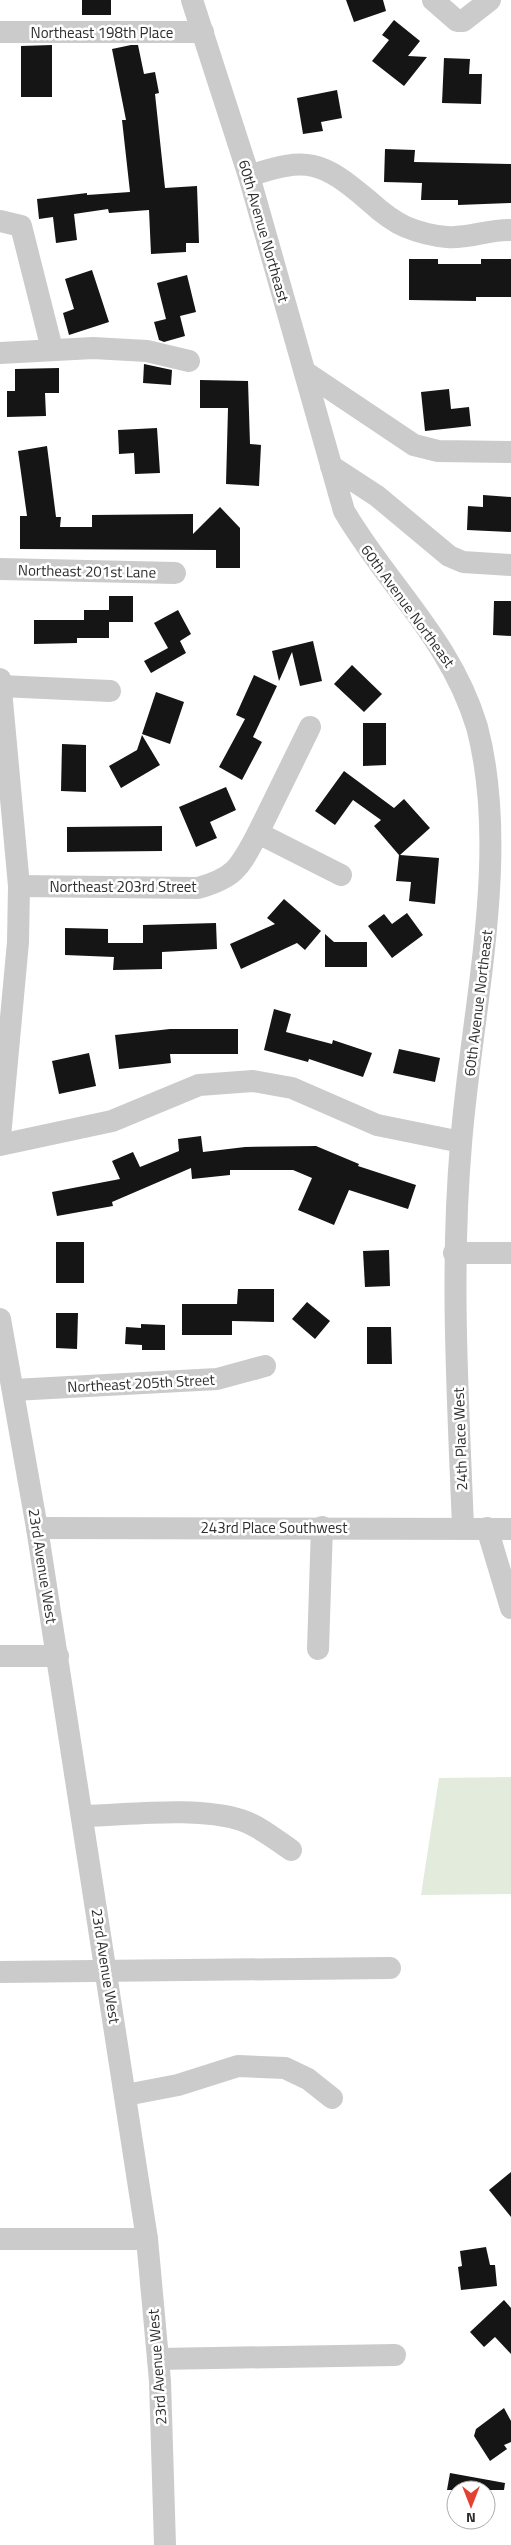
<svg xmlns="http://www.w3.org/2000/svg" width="511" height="2545" font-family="'Titillium Web',sans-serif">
	<rect width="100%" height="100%" fill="#fff"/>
	<path fill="#e2ebdc" d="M511 1777V1894L421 1895 439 1778Z"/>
	<g fill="#151515">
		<rect x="82" y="0" width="29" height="15"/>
		<path d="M346 0H383L386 11 354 22Z"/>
		<path d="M394 20 420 41 408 56 427 57 404 86 372 61 389 40 382 35Z"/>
		<path d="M52 45V97H21V46Z"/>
		<path d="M131 45H138L144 74 155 72 159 93 155 94 165 188 197 186 199 243H186V252L151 254 149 210 109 213 108 209 74 214 77 240 56 243 53 217 39 219 37 199 87 193V195L130 192 122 120H126L112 49Z"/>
		<path d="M444 58 470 59 469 74H482L481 104 442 103Z"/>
		<path d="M337 90 342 118 321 122 323 131 303 134 297 98Z"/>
		<path d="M385 149 415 150 414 162 511 164V203L458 205V200H421L422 183 384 182Z"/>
		<path d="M409 259H438V264H481V259H511V297H476V301L409 300Z"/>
		<path d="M92 270 109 322 69 335 63 313 74 309 65 279Z"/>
		<path d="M187 275 196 312 180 316 185 336 164 342 159 340 154 322 166 319 157 283Z"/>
		<path d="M144 364 172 370 171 385 143 383Z"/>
		<path d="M59 368V393H45L46 416 7 417V391H15V369Z"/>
		<path d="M200 380 248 381 250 444 261 445 259 486 226 484 228 408H200Z"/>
		<path d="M449 389 451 409 469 407 471 426 425 431 421 392Z"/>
		<path d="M157 428 160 473 135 474 134 453 119 454 118 430Z"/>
		<path d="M47 446 56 517H61L60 527H92V515L193 514V534L220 507 240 528V568H216V550L20 549V516H27L18 451Z"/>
		<path d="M483 495 511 497V532L467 530 468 506 483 507Z"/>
		<rect x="109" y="596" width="24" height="26"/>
		<path d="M494 601H511V636L493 635Z"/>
		<path d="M84 610H109V638H77V643L34 644V620H84Z"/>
		<path d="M178 610 191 634 180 641 186 653 151 673 144 661 168 648 154 623Z"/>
		<path d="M313 641 322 681 300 686 292 652 279 681 272 651Z"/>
		<path d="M352 665 382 694 364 712 334 684Z"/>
		<path d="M254 675 277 686 253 737 262 742 242 780 219 767 245 719 236 715Z"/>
		<path d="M156 692 184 702 170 744 142 734Z"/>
		<path d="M363 723H386V765L363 766Z"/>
		<path d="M142 735 160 765 121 788 109 766 137 750Z"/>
		<path d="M62 744 86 745V792L61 791Z"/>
		<path d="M344 771 394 808 404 799 430 828 400 855 439 858 435 904 409 901 411 882 396 881 399 855 374 826 381 820 353 800 335 825 315 811Z"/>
		<path d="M226 787 236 810 210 822 217 838 196 847 179 807Z"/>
		<path d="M162 826V851L67 852V827Z"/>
		<path d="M284 899 321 931 305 950 297 943 241 969 230 944 275 924 267 918Z"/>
		<path d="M407 913 423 935 392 958 368 926 384 914 392 924Z"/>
		<path d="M216 923 217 949 162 952V969L113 970 114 957 65 955V928L108 929V943H143V925Z"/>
		<path d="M325 934 334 942H367V967H325Z"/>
		<path d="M274 1009 291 1014 286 1032 332 1044 333 1040 372 1053 363 1077 309 1059 308 1062 264 1050Z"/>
		<path d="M170 1029H238V1054H170L171 1063 119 1069 115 1035Z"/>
		<path d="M399 1049 440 1058 435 1082 393 1073Z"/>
		<path d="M89 1053 96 1086 59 1094 52 1061Z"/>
		<path d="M201 1136 203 1152 245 1147 316 1146 359 1164 358 1166 416 1185 408 1209 349 1190 334 1225 298 1210 312 1178 293 1170H230V1175L192 1179 191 1168 112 1202 113 1206 57 1216 52 1192 120 1179 112 1161 133 1152 140 1167 179 1151 178 1139Z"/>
		<rect x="56" y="1242" width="28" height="41"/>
		<path d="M389 1250 390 1286 365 1287 363 1251Z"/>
		<path d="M238 1289H274V1322L232 1321V1335H182V1304H237Z"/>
		<path d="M307 1302 330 1321 315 1339 292 1319Z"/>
		<path d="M56 1313H78L77 1349 56 1348Z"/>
		<path d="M141 1324 165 1325V1350H142V1345L125 1344 126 1327 141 1328Z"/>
		<path d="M367 1327H391L392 1364H367Z"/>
		<path d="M511 2172V2217L489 2190Z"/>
		<path d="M486 2247 490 2265H495L497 2286 461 2290 458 2267 462 2266 460 2251Z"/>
		<path d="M504 2300 511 2308V2354L495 2337 484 2347 470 2332Z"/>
		<path d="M504 2408 511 2421V2442L504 2445 507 2449 490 2461 474 2436 476 2429Z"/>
		<path d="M450 2473 505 2483 504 2490H447Z"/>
	</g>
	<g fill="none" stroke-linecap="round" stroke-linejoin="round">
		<g stroke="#cbcbcb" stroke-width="22">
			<path d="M192 0 249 176 344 511C388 586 451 640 477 727 511 856 471 1012 461 1144 450 1272 458 1399 463 1527"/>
			<path d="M433 0 457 21H463L490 0"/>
			<path d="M0 32H203"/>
			<path d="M249 176C308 156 322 161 369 201 380 211 392 221 406 227 418 232 434 236 447 237 468 239 489 229 511 230"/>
			<path d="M0 221 21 226 52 349"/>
			<path d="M0 353 93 348 147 351 189 361"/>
			<path d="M305 372 414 445 438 451 511 452"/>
			<path d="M331 466 377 496 449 556 463 562 511 565"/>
			<path d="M0 569 175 573"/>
			<path d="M0 679 19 886 18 942 0 1137"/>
			<path d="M1 686 110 691"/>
			<path d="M258 833 310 727"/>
			<path d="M19 886 198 888C237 877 240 866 258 833L341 875"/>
			<path d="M0 1145 112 1121 199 1085 253 1081 292 1088 377 1125 461 1142"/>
			<path d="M454 1253H511"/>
			<path d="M0 1319 37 1528 147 2239 160 2381 165 2545"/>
			<path d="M14 1390 217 1379 265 1366"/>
			<path d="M37 1528 511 1529"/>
			<path d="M487 1528 511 1608"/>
			<path d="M318 1649 322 1527"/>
			<path d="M0 1656H58"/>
			<path d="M83 1816C130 1815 196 1806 241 1820 259 1826 275 1839 291 1850"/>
			<path d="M0 1972 390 1968"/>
			<path d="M126 2095 178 2085 238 2066 285 2068 308 2079 332 2098"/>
			<path d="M0 2239H147"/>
			<path d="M158 2359 395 2355"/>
		</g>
	</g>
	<g text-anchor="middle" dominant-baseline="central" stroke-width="5" stroke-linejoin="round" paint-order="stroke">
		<g font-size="15" fill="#2e2e2e" stroke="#fff">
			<text x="102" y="32">Northeast 198th Place</text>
			<text transform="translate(264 231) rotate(74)">60th Avenue Northeast</text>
			<text transform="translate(87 571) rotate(1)">Northeast 201st Lane</text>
			<text transform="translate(408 606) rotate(54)">60th Avenue Northeast</text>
			<text x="123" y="886">Northeast 203rd Street</text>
			<text transform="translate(478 1003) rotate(-83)">60th Avenue Northeast</text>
			<text transform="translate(141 1383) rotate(-3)">Northeast 205th Street</text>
			<text transform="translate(460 1439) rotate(-92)">24th Place West</text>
			<text x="274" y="1527">243rd Place Southwest</text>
			<text transform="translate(43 1566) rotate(81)">23rd Avenue West</text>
			<text transform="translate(106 1966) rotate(81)">23rd Avenue West</text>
			<text transform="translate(157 2367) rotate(-94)">23rd Avenue West</text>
		</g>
	</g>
	<g transform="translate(471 2505) rotate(180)"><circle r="24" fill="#ffffff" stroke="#ababab"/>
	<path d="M0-4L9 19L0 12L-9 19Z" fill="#e34232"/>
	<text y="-8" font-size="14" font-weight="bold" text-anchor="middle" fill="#2e2e2e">N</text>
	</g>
</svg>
